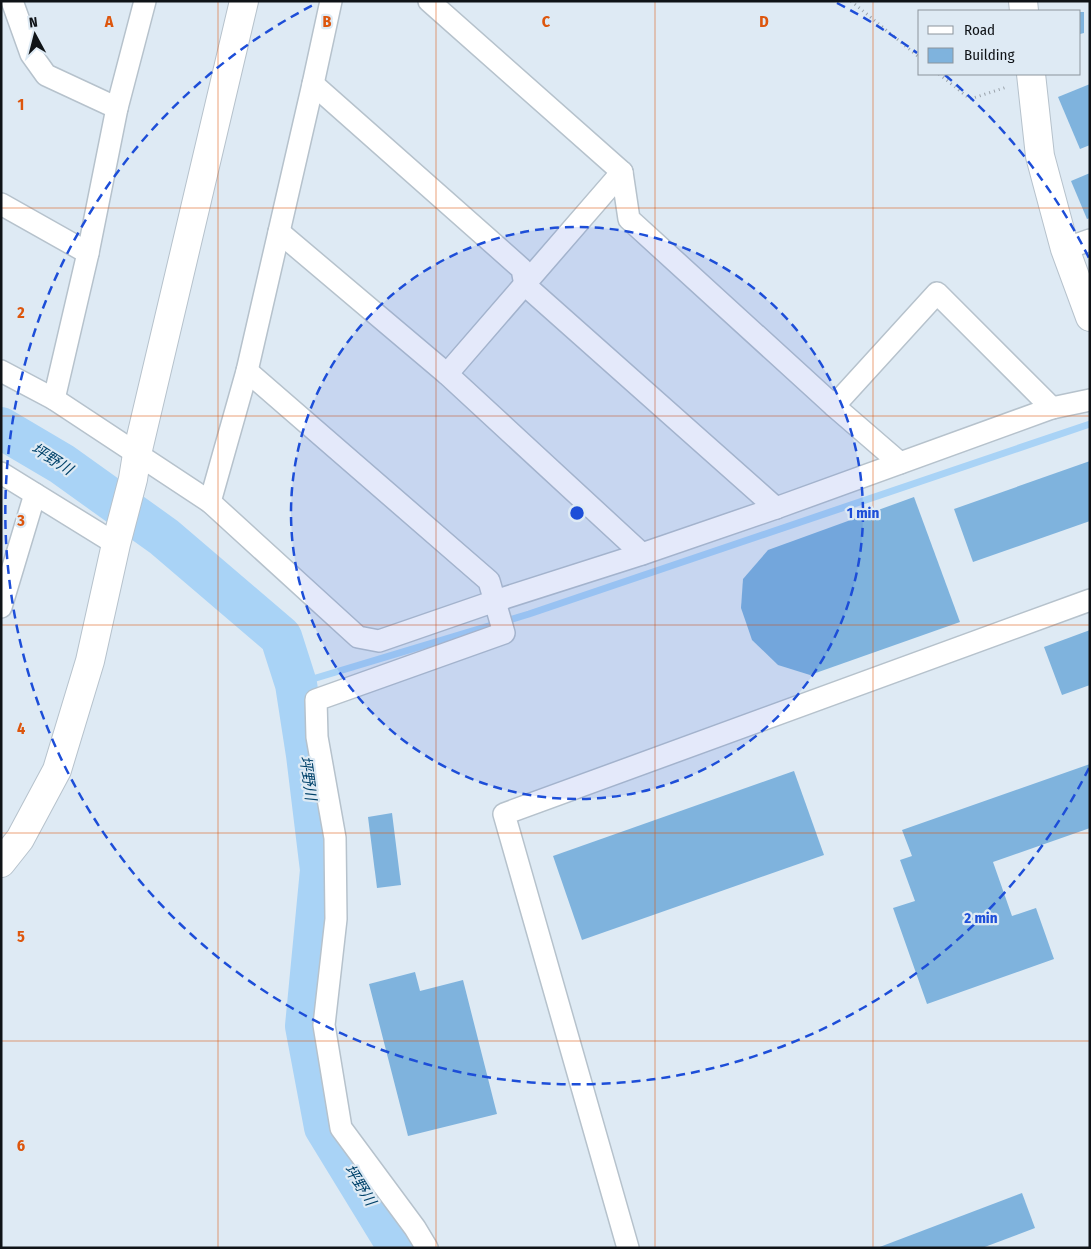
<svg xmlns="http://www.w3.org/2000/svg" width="1091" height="1249" font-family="'Fira Sans Condensed','Noto Sans JP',sans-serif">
	<rect width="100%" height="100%" fill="#deeaf4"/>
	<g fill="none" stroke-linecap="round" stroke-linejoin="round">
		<path stroke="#a9d3f6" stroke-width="7" d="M296 684 529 614 1090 424"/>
		<path stroke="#a9d3f6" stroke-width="42" d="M1 428 62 464 164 537 281 637 296 684 307 755 321 870 306 1026 325 1127 399 1248"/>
	</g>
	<g fill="#7fb3dd">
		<path d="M1080 12H1084V33L1080 34Z"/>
		<path d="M1090 84V145L1080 149 1058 97Z"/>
		<path d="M1090 173V218L1087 219 1071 181Z"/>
		<path d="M1090 461V521L973 562 954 509Z"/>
		<path d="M914 497 960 622 810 675 778 665 752 640 741 608 743 579 768 550Z"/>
		<path d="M1090 630V685L1062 695 1044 647Z"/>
		<path d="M1090 764V828L993 862 1012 916 1036 908 1054 959 927 1004 893 908 915 901 900 860 912 856 902 830Z"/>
		<path d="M794 771 824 855 582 940 553 856Z"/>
		<path d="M392 813 401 885 377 888 368 817Z"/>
		<path d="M415 972 420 991 463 980 497 1114 408 1136 369 984Z"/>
		<path d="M1022 1193 1035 1228 982 1248H877Z"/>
	</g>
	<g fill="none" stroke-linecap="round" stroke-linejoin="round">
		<defs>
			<g id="minor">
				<path d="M12 1 31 54 46 75 117 108"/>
				<path d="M429 1 622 172 629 219 834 406 900 463"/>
				<path d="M313 84 522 269 525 285 776 508"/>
				<path d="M1 204 88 253"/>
				<path d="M279 232 447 374 642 554"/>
				<path d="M1065 249 1090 240"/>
				<path d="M1 371 54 399 210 502 358 637 379 641 495 601 642 554 776 508 1052 408 1090 400"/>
				<path d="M247 371 489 581 504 633 316 700 317 737 335 838 336 919 324 1025 341 1128 415 1228 427 1248"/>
				<path d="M447 374 622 172"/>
				<path d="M54 399 88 253 117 108 145 1"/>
				<path d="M834 406 937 293 1052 408"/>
				<path d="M1 473 116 544"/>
				<path d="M210 502 247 371 313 84 331 1"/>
				<path d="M1 607 35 494"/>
				<path d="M628 1248 504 814 1090 600"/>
			</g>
			<g id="tertiary">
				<path d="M1023 1 1024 11"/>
				<path d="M1031 74 1040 156 1065 249 1090 317"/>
				<path d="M1 863 20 839 57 770 90 661 116 544 133 479 137 454 244 1"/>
			</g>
		</defs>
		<use href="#minor" stroke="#b6c2cc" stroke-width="24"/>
		<use href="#tertiary" stroke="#b6c2cc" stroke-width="30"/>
		<g stroke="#9aa3ab" stroke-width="3" stroke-dasharray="1 4" stroke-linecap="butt">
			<path d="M851 1 920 58"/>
			<path d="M939 74 970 99 1007 87"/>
		</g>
		<use href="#minor" stroke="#fff" stroke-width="21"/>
		<use href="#tertiary" stroke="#fff" stroke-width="28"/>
	</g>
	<path fill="none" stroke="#dd560d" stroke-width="1" stroke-opacity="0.55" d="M218 1V1248M436 1V1248M655 1V1248M873 1V1248M1 208H1090M1 416H1090M1 625H1090M1 833H1090M1 1041H1090"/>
	<circle cx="577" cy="513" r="286" fill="#1d4ed8" fill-opacity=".12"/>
	<g fill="none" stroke="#1d4ed8" stroke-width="2.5" stroke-dasharray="9 6">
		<circle cx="577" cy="513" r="286"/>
		<path d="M1089 768A572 572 0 1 1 317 3M837 3A572 572 0 0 1 917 53M945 75A572 572 0 0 1 1089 258"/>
	</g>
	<g text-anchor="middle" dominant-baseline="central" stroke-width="4.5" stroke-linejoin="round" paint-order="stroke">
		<g font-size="15" font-style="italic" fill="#00426a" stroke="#deeaf4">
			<text transform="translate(52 459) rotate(32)">坪野川</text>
			<text transform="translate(308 778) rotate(82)">坪野川</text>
			<text transform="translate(360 1185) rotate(58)">坪野川</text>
		</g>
	</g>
	<g font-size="16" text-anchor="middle" font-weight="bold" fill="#dd560d" stroke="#deeaf4" stroke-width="4.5" stroke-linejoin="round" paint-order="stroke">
		<text x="109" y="27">A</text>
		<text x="327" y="27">B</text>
		<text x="546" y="27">C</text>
		<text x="764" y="27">D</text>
		<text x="21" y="110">1</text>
		<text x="21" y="318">2</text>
		<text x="21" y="526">3</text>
		<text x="21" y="734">4</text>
		<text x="21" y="942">5</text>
		<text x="21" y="1151">6</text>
	</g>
	<circle cx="577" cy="513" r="8" fill="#1d4ed8" stroke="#deeaf4" stroke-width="2.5"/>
	<g font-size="15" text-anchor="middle" font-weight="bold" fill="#1d4ed8" stroke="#deeaf4" stroke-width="4.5" stroke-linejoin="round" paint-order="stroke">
		<text x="863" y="518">1 min</text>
		<text x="981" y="923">2 min</text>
	</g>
	<rect width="1091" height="1249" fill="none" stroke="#0f1317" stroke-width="5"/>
	<rect x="918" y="10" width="162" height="65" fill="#deeaf4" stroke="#8b949c"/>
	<rect x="928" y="26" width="25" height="8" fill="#ffffff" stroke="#8b949c"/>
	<text x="964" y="35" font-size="15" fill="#0f1317">Road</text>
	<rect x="928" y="48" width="25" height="15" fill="#7fb3dd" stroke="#8b949c"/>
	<text x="964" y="60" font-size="15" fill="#0f1317">Building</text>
	<g transform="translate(35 35) rotate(353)" stroke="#deeaf4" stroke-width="4" paint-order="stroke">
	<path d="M0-4L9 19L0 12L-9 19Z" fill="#0f1317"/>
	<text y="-8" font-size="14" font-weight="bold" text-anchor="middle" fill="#0f1317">N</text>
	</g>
</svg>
